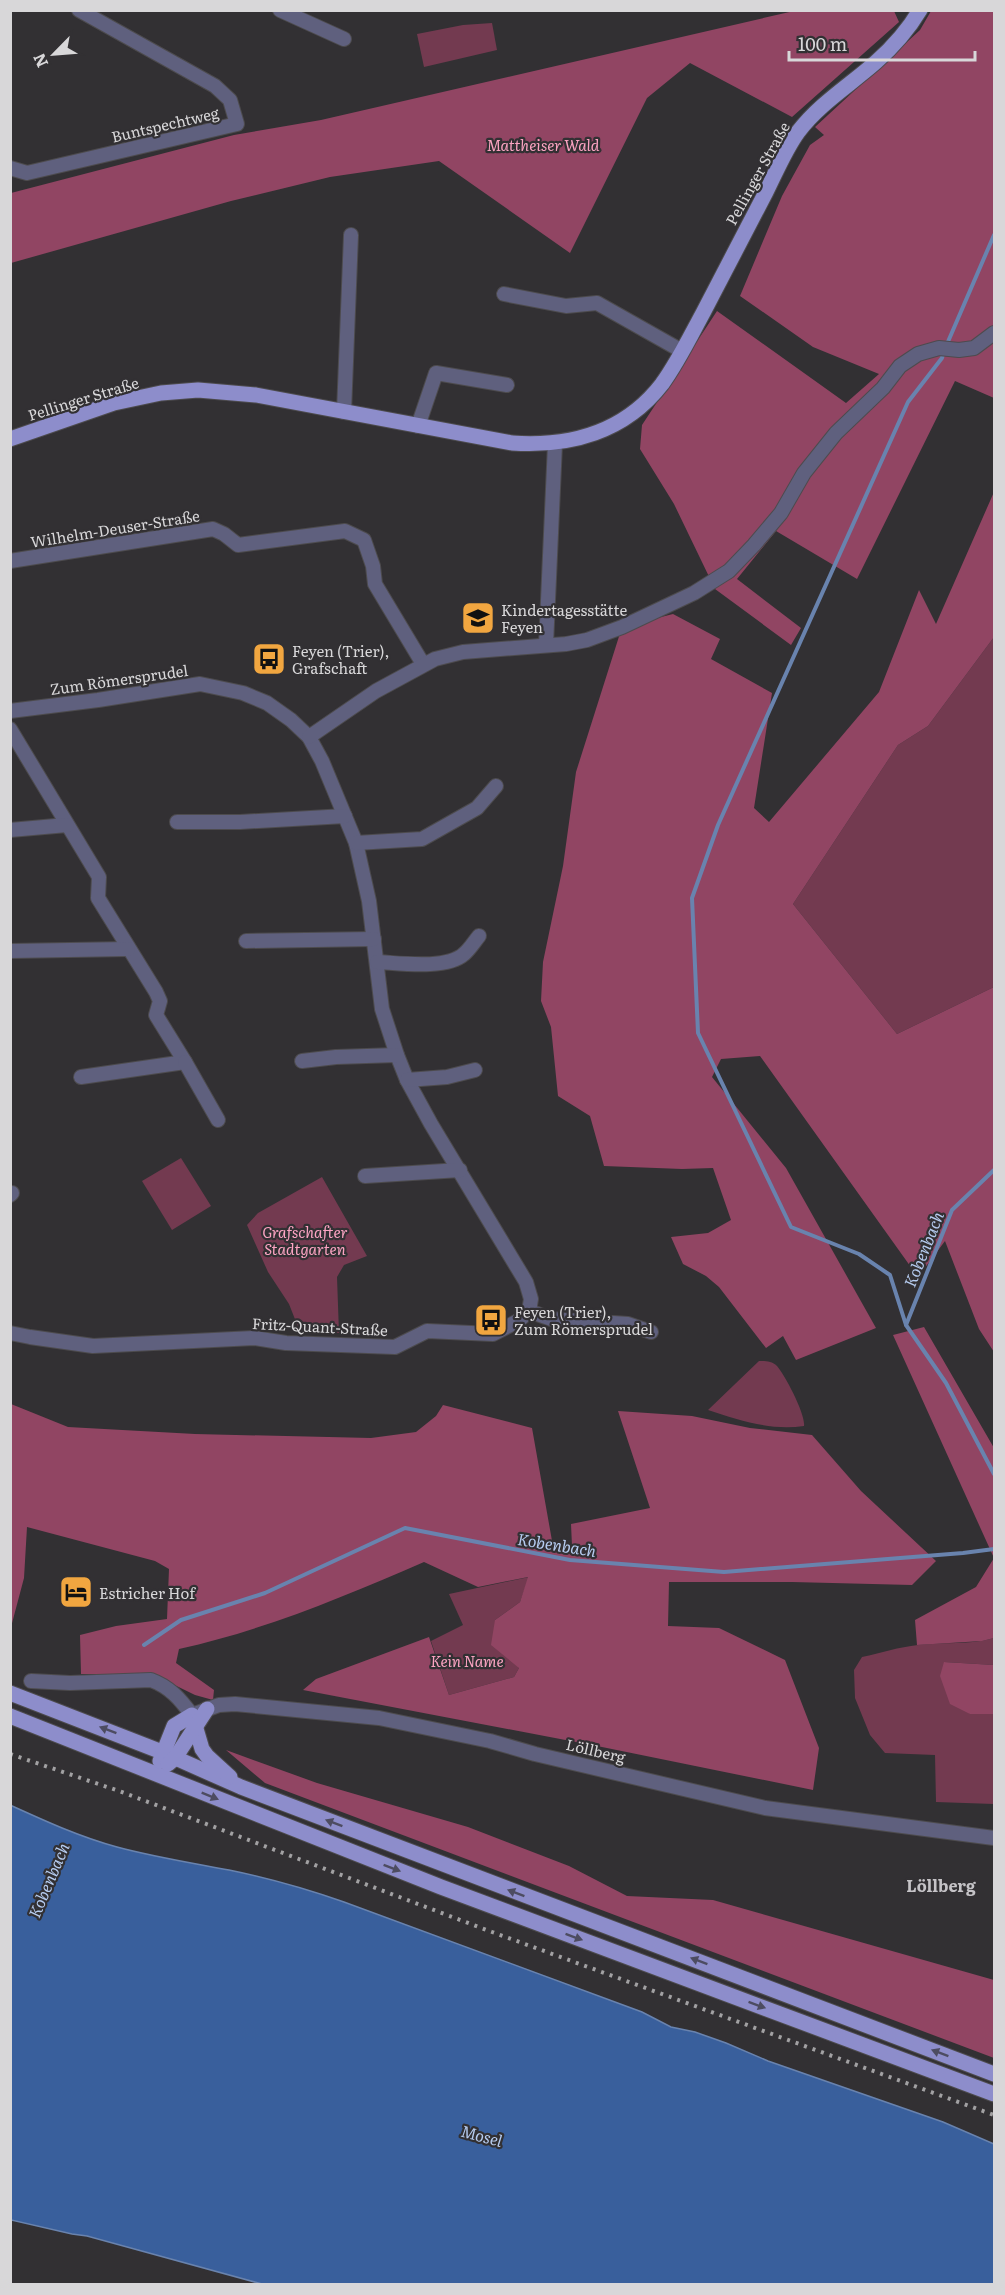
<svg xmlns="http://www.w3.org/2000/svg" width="1005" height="2295" font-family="Literata,serif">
	<rect width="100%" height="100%" fill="#323033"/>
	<g fill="#733a50">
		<path d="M492 23 497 50 424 67 417 34 463 25Z"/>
		<path d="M994 637V987L897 1034 793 904 898 745 928 726Z"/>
		<path d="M181 1158 211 1206 172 1230 142 1181Z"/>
		<path d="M322 1177 367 1256 344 1265 337 1277 339 1333 300 1332 289 1304 268 1272 247 1225 258 1213Z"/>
		<path d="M759 1361C766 1361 772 1361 777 1366 785 1375 806 1415 804 1426 770 1431 739 1420 708 1410Z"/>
		<path d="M529 1577 520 1602 495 1620 519 1668 514 1677 449 1695 431 1641 463 1625 449 1594Z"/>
		<path d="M994 1638V1665L944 1662 970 1714H994V1804L936 1802 935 1755 885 1753 870 1735 855 1698 854 1670 862 1657C881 1653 899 1647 918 1645 944 1642 970 1645 994 1638Z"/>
	</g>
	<g fill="#914563">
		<path d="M794 11H894L899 22 792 117 690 63 647 98 570 253 439 161 330 177 231 201 11 263V193L234 135 321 120Z"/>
		<path d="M931 11H994V398L955 381 857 579 776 531 737 579 801 628 791 645 715 589 674 504 640 449 642 425 717 311 846 403 879 374 813 347 740 296 782 196 810 145 824 135 815 127 920 30Z"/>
		<path d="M994 492V637L928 726 898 745 793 904 897 1034 994 987V1352L979 1329 945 1241 918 1277 760 1056 721 1059 712 1077 786 1168 876 1328 796 1360 783 1336 766 1348 719 1287 706 1276 683 1264 671 1237 708 1233 731 1220 713 1168 682 1169 604 1166 590 1116 558 1096 551 1027 541 1001 543 962 563 866 576 772 622 627 673 614 720 639 711 659 772 693 754 808 769 822 879 692 919 590 936 624Z"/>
		<path d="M924 1327 994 1448V1638L982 1641 917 1645 915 1620 976 1587 994 1558 893 1335Z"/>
		<path d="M11 1404 68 1427 195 1434 371 1438 416 1432 436 1416 443 1405 532 1428 554 1552 572 1546 571 1524 650 1508 618 1411 692 1416 750 1428 812 1435 861 1491 936 1561 912 1585 792 1582H669L668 1626 719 1628 785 1660 819 1748 813 1790 602 1747 303 1690 316 1679 429 1637 449 1695 514 1677 519 1668 491 1645 495 1620 520 1602 528 1577 478 1587 424 1562C343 1597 265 1630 179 1649L176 1663 214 1690 213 1700 195 1695 152 1674H81L80 1635 116 1626 167 1619 169 1569 155 1561 27 1527 24 1578 11 1627Z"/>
		<path d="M944 1662 994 1665V1714H970L950 1704 940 1676Z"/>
		<path d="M226 1750 317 1783 468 1827 569 1866 627 1896 713 1900 994 1980V2058L265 1783Z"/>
	</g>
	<path fill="#395f9c" stroke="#6983ae" stroke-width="1.5" d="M10 1805C45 1821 80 1837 117 1847 154 1857 192 1863 229 1870 268 1878 307 1889 344 1902L642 2012 671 2027 695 2032 726 2043 768 2061 943 2122 994 2144V2284H262L87 2236 72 2234 11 2220Z"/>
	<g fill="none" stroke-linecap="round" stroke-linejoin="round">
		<g stroke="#6983ae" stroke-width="4">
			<path d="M947 344 994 235"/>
			<path d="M994 1170 952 1210 906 1325 946 1383 994 1474"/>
			<path d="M906 1325 890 1275 859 1254 791 1227 698 1033 692 898 718 825 908 402 942 358 944 351"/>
			<path d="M144 1645 181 1620 265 1593 405 1528 570 1560 724 1572 963 1553 994 1549"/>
		</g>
		<defs>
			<g id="minor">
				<path d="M280 10 344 39"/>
				<path d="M10 168 27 173 237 124 230 100 215 86 79 10"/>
				<path d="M504 294 566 306 597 303 682 351"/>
				<path d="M344 412 351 235"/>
				<path d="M418 426 436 373 507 385"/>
				<path d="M10 561 213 529 224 534 238 545 345 531 364 540 373 566 375 584 423 664"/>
				<path d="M546 645 555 444"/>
				<path d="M10 711 98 700 200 684 243 693 267 703 291 720 309 737 322 761 356 843 369 901 382 1009 397 1055 407 1080 431 1124 526 1282 531 1299 529 1311"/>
				<path d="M10 729 99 877 98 898 156 992 160 1001 156 1015 185 1062 81 1077"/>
				<path d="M309 737 376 691 435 659 463 652 566 644 587 640 622 627 694 593 729 571 754 545 781 513 804 473 836 433 883 388 900 366 918 354 939 348 959 350 974 348 994 333"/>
				<path d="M177 822H240L345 816"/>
				<path d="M10 830 67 825"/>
				<path d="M356 843 422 839 477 808 496 786"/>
				<path d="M246 941 374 939"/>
				<path d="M10 951 128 949"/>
				<path d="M377 962C399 963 446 970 464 954 470 949 474 942 479 936"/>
				<path d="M302 1061 336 1057 397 1055"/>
				<path d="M185 1062 218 1120"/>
				<path d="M407 1080 447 1077 475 1070"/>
				<path d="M365 1176 460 1170"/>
				<path d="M10 1195 12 1193"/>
				<path d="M529 1311 551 1319 628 1324 651 1332"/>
				<path d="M10 1333 30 1337 93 1346 254 1338 286 1343 395 1347 427 1331 493 1334 518 1321 529 1311"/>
				<path d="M31 1681 70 1683 151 1680C170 1687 180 1699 192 1715L219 1705 235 1704 379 1718 490 1741 535 1754 765 1808 994 1838"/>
			</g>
			<g id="major">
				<path d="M10 439 114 403 161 393 198 390 256 395 512 443C570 447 625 432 662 384 678 362 690 337 703 313 724 273 745 233 766 192 776 172 785 150 798 132 819 104 850 85 876 62 893 47 908 30 920 10"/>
				<path d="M10 1693 162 1752 241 1787 994 2074"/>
				<path d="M10 1716 441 1887 994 2094"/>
				<path d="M160 1761 174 1726 192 1715 202 1749 207 1756 230 1777"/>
				<path d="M168 1764 175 1758 207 1709"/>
			</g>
		</defs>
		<use href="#minor" stroke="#4d4b4e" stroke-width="16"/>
		<use href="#major" stroke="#4d4b4e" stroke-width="17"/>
		<use href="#minor" stroke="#5f607e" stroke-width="14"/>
		<use href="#major" stroke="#8d8dcb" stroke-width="15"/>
		<path stroke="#a2a1a3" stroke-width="4" stroke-dasharray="3 6" stroke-linecap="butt" d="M10 1754 119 1791 492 1932 994 2115"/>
	</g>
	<defs><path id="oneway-solid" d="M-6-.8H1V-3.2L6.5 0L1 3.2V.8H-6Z" transform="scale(1.5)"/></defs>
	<g fill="#4d4c61">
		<use href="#oneway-solid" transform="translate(108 1730) rotate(-159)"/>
		<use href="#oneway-solid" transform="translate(210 1796) rotate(22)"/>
		<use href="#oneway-solid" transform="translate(334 1823) rotate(-159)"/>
		<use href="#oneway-solid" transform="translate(392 1868) rotate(21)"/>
		<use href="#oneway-solid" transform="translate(516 1893) rotate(-159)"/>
		<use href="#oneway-solid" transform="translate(574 1937) rotate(20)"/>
		<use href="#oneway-solid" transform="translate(699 1961) rotate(-159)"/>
		<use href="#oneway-solid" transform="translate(757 2005) rotate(20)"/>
		<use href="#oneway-solid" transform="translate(940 2053) rotate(-159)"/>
	</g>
	<defs>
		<symbol id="school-square" viewBox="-11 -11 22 22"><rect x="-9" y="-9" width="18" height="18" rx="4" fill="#f1a640" stroke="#323033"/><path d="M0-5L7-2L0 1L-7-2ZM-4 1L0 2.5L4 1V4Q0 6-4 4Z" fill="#111"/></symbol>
		<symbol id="bus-square" viewBox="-11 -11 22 22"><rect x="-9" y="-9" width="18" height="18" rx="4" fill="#f1a640" stroke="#323033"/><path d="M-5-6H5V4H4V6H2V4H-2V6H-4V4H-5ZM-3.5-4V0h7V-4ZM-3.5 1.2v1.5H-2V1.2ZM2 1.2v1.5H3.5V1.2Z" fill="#111"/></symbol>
		<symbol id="hotel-square" viewBox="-11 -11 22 22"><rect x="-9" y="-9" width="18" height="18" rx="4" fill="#f1a640" stroke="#323033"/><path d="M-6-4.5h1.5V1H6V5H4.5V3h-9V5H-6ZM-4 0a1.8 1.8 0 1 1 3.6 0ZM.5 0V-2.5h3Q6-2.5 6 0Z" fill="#111"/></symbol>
	</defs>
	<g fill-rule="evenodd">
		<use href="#school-square" x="459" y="599" width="38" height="38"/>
		<use href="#bus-square" x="250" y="640" width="38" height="38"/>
		<use href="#bus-square" x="472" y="1301" width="38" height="38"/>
		<use href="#hotel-square" x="57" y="1573" width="38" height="38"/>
	</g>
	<g text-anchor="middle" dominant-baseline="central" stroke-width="4.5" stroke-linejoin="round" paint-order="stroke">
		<g font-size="15" fill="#d8d7d9" stroke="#323033">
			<text transform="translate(165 124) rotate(-13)">Buntspechtweg</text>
			<text transform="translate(757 173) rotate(-61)">Pellinger Straße</text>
			<text transform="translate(83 398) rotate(-17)">Pellinger Straße</text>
			<text transform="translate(115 528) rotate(-9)">Wilhelm-Deuser-Straße</text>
			<text transform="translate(119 679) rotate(-8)">Zum Römersprudel</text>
			<text transform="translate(320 1326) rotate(3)">Fritz-Quant-Straße</text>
			<text transform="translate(596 1750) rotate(13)">Löllberg</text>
		</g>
		<g font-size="15" font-style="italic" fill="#fda4c3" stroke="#323033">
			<text x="543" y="144">Mattheiser Wald</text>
			<text x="305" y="1231">Grafschafter<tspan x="305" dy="17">Stadtgarten</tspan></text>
			<text x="467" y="1660">Kein Name</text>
		</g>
		<g font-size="15" fill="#d8d7d9" stroke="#323033" text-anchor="start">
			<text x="501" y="609">Kindertagesstätte<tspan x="501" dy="17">Feyen</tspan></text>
			<text x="292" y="650">Feyen (Trier),<tspan x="292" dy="17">Grafschaft</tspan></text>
			<text x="514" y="1311">Feyen (Trier),<tspan x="514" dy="17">Zum Römersprudel</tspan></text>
			<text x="99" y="1592">Estricher Hof</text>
		</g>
		<g font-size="16" font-style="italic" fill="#b6ccf0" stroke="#323033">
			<text transform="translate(923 1249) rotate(-68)">Kobenbach</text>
			<text transform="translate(557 1544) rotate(9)">Kobenbach</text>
			<text transform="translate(48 1880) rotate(-67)">Kobenbach</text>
			<text transform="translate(482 2135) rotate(15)">Mosel</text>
		</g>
		<g font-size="16" font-weight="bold" fill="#c5c3c7" stroke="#323033">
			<text x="941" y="1885">Löllberg</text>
		</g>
	</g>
	<rect width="1005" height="2295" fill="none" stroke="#d8d7d9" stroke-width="24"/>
	<g transform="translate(54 54) rotate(245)" stroke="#323033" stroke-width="4.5" paint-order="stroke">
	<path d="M0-4.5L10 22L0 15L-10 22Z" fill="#d8d7d9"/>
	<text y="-9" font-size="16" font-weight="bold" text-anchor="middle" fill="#d8d7d9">N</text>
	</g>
	<path d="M789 51v9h186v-9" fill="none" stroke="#d8d7d9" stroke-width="3"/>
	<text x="798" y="51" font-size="18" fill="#d8d7d9" stroke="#323033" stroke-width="4.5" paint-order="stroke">100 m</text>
</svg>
